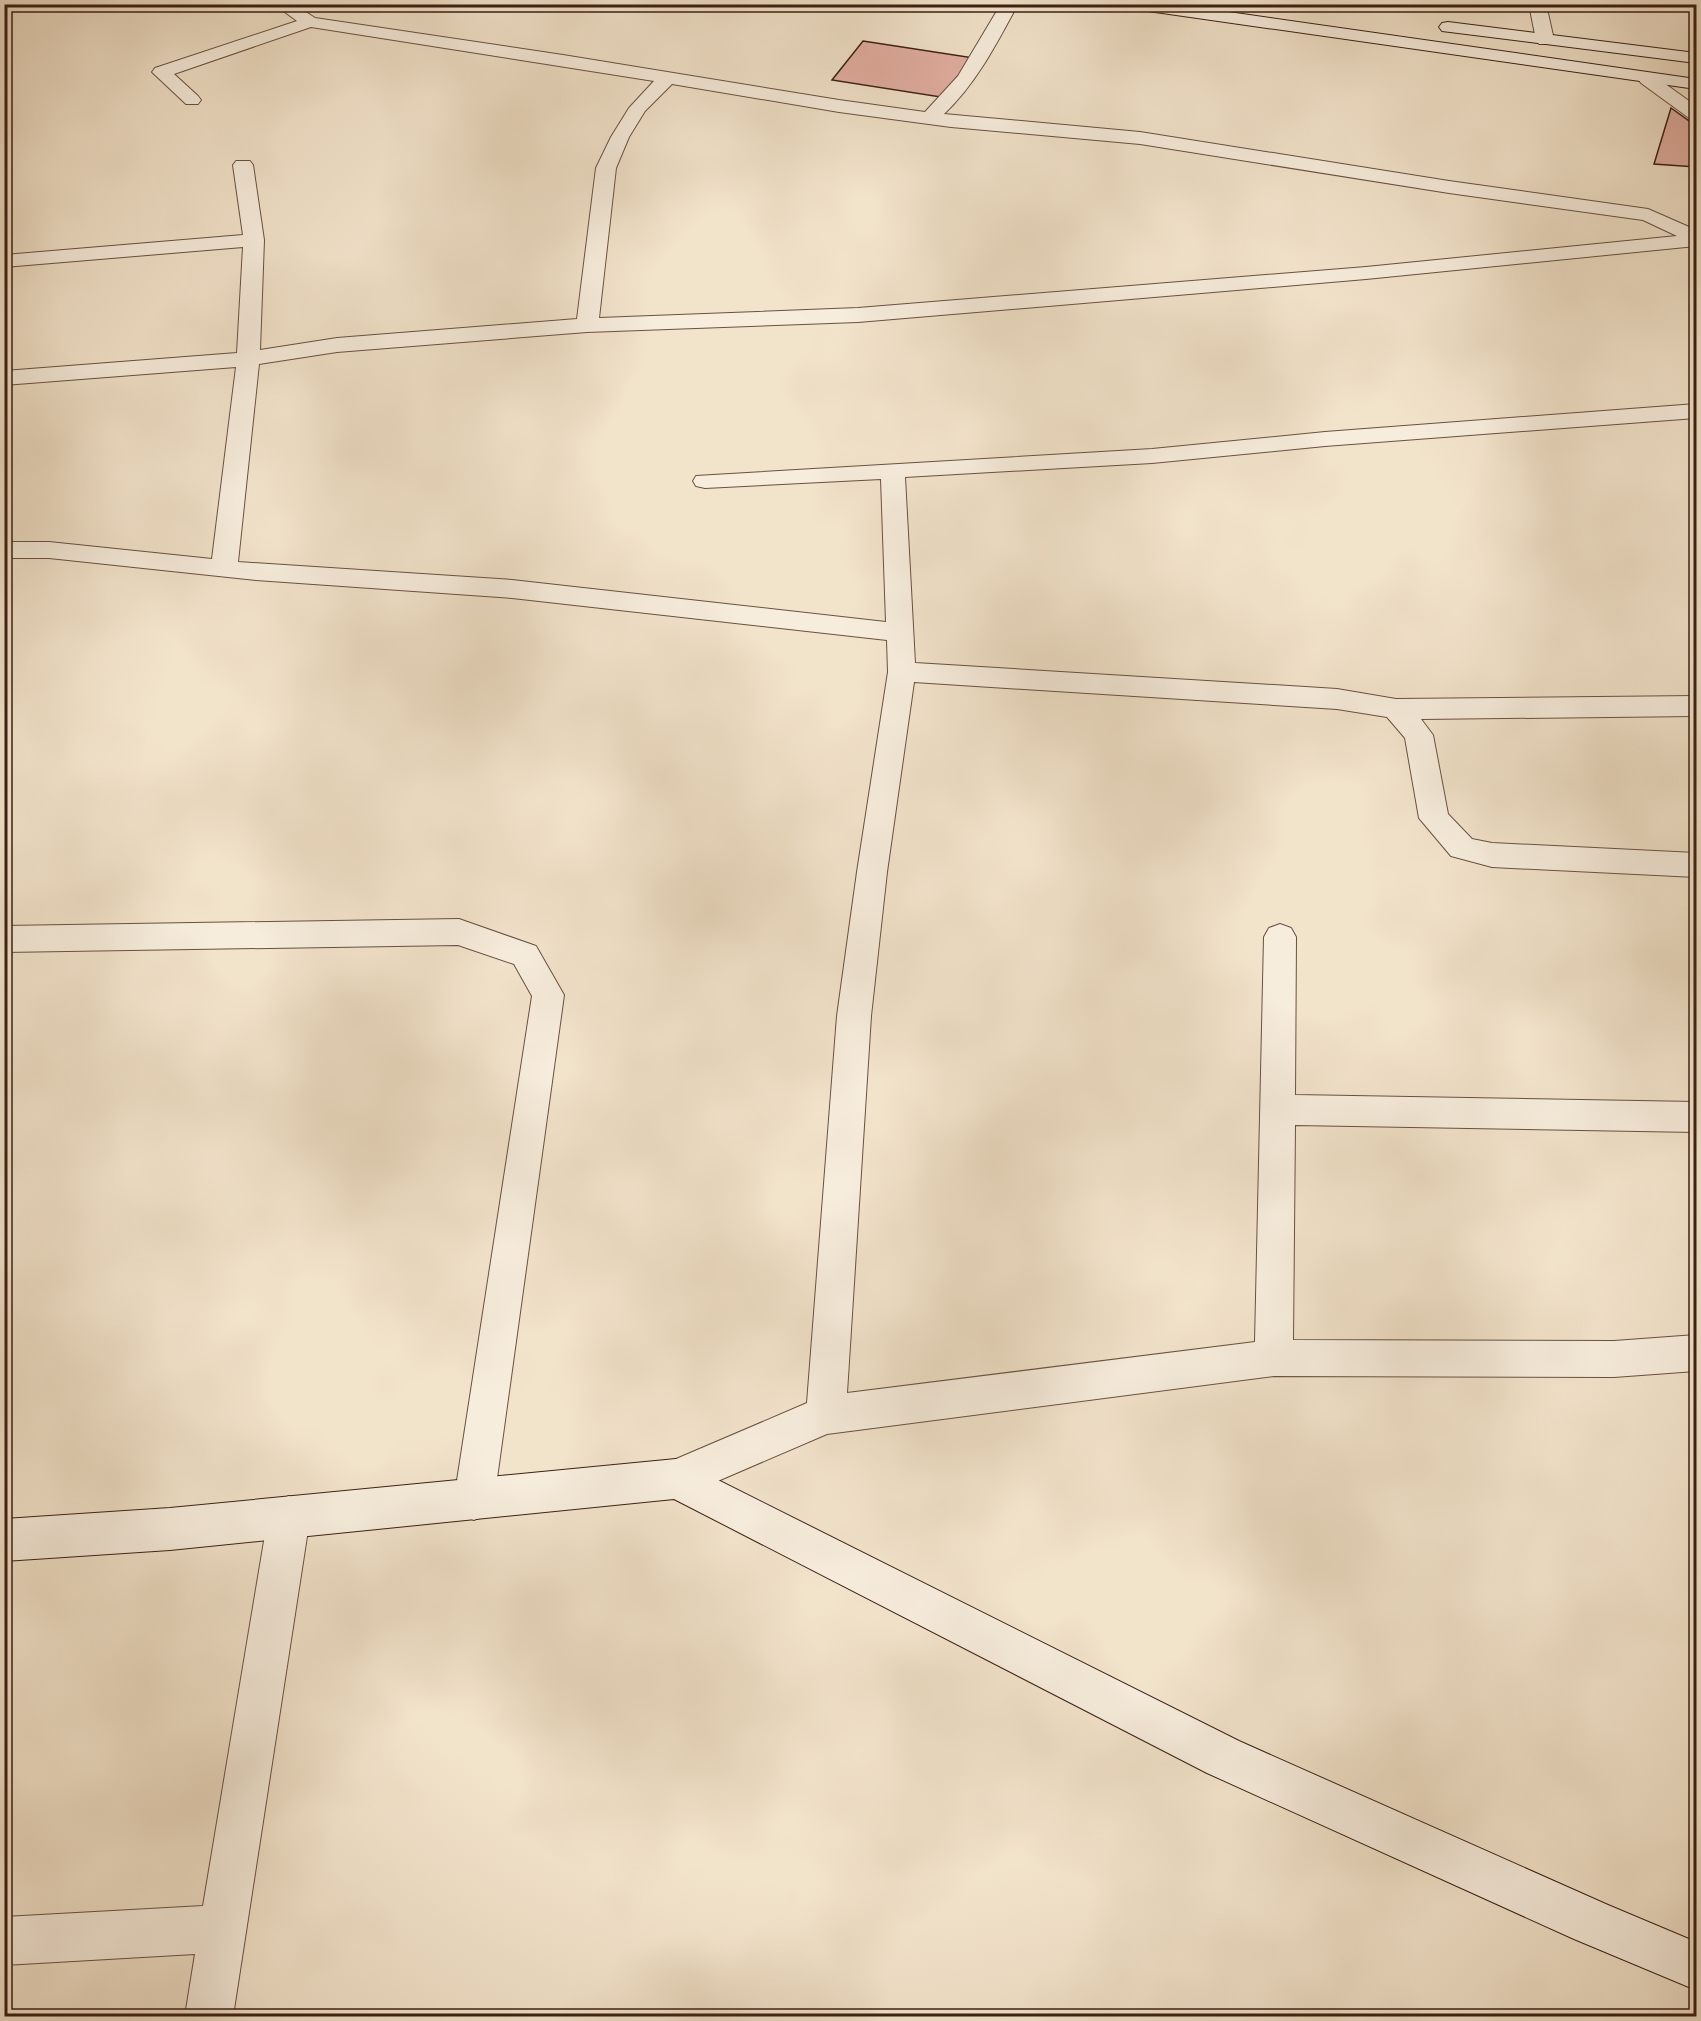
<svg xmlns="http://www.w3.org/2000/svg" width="1701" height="2021" font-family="'Gentium Book Plus',serif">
	<rect width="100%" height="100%" fill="#f2e3cb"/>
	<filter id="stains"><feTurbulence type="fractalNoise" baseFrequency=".00333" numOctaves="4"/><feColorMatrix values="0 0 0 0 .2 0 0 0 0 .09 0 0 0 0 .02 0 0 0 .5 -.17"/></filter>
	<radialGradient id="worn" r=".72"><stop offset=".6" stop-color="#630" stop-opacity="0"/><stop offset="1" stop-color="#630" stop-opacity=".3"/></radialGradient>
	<g fill="#e2aea1" stroke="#3b2013" stroke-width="1.5">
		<path d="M863 41 974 58 947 98 832 80Z"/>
		<path d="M1671 108 1696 126V167L1654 164Z"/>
	</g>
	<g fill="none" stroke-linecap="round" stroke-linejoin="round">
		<defs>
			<g id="street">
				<path d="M274 4H294L315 18 563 55 839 100 925 112 958 76 1001 4H1018C997 43 976 84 944 114L1140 132 1449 181 1648 209 1696 230V246L1366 279 858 322 587 332 337 352 259 364 238 562 512 580 886 622 881 479 705 488 696 486 693 481 696 476 1152 449 1325 432 1696 404V418L1325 446 1152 463 905 477 915 663 1337 689 1396 699 1696 696V716L1421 719 1433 735 1448 814 1472 839 1492 843 1696 853V877L1492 867 1451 856 1419 818 1405 738 1387 717 1337 709 914 682 887 872 871 1016 847 1393 1255 1342 1264 937 1269 928 1280 924 1291 928 1296 937 1295 1095 1696 1102V1132L1295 1125 1293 1340 1614 1341 1696 1335V1371L1614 1377 1274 1376 827 1434 676 1499 662 1493 656 1479 662 1465 807 1403 837 1016 857 872 888 672 887 640 512 598 256 580 49 558H4V542H49L212 559 236 367 4 385V371L237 353 243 247 4 267V255L243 235 233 165 236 161H250L253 165 264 240 260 350 337 338 577 319 596 168 611 137 629 108 654 81 311 27 174 74 198 96 201 100 198 104H186L152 72 155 68 297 21ZM672 84 839 112 951 127 1140 144 1449 193 1643 220 1677 236 1366 267 858 308 599 318 616 168 629 137 645 111Z"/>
				<path d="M1529 4H1546L1554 40 1551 44H1539L1536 40Z"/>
				<path d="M1647 74 1653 75 1696 106V119L1689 118 1641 83 1638 79 1641 75Z"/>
				<path d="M459 919 536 946 564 995 494 1500 488 1514 474 1520 460 1514 454 1500 532 996 514 964 458 945 4 952V926Z"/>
				<path d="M289 1496 304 1502 310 1517 233 2016H185L195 1954 4 1965V1917L203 1906 268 1517 274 1502Z"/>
			</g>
			<g id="secondary">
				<path d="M1126 4H1173L1696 79V89L1134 9Z"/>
				<path d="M1448 22 1696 53V63L1442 31 1439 27 1442 23Z"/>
				<path d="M676 1459 1239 1741 1608 1905 1696 1942V1990L1574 1939 1207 1773 674 1499 170 1550 4 1561V1519L170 1508Z"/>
			</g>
		</defs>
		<use href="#street" stroke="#695141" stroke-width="2"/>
		<use href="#secondary" stroke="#3b2013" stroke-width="2"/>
		<use href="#street" fill="#f7eddd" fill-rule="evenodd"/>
		<use href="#secondary" fill="#f7eddd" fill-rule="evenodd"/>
	</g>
	<rect width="1701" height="2021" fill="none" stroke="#f2e3cb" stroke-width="24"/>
	<rect x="6" y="6" width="1689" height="2009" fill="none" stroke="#3b2013" stroke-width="3"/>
	<rect x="12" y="12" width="1677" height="1997" fill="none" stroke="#3b2013" stroke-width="1.5"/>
	<rect width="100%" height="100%" filter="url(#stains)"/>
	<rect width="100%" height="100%" fill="url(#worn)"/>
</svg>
